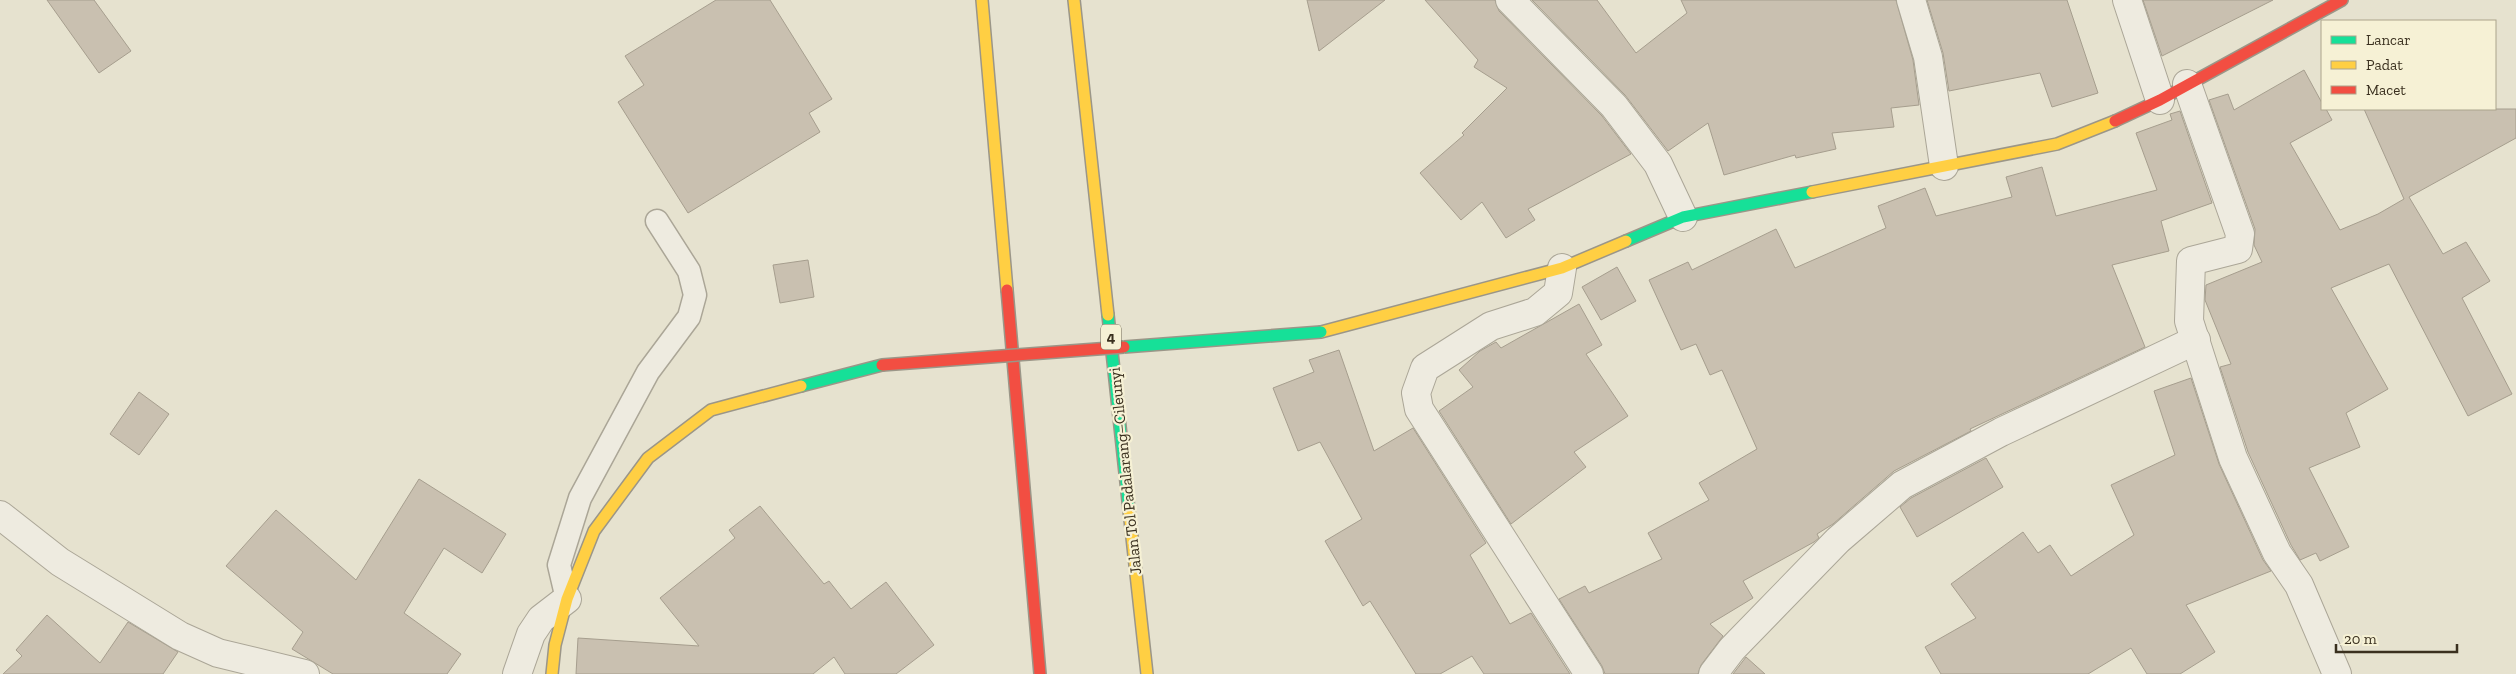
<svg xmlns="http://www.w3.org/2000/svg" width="2516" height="674" font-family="'Zilla Slab',serif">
	<rect width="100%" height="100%" fill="#e6e2cf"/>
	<g fill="#c9c0b0" stroke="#a69e8e">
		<path d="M47 0H94L131 51 99 73Z"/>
		<path d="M716 0H770L832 99 809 113 820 132 688 213 618 102 644 85 625 56Z"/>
		<path d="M1307 0H1385L1319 51Z"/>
		<path d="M1425 0H1495L1499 11 1602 116 1631 154 1528 209 1535 220 1506 238 1482 202 1461 220 1420 173 1464 135 1462 133 1507 88 1474 67 1478 60Z"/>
		<path d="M1532 0H1597L1636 53 1687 13 1681 0H1896L1913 60 1919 105 1891 108 1894 127 1832 133 1836 149 1796 158 1795 155 1724 175 1708 123 1668 151 1625 95Z"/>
		<path d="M1927 0H2067L2098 93 2052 107 2040 73 1949 91 1943 53Z"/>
		<path d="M2143 0H2273L2162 56Z"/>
		<path d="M2304 70 2322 103V109H2326L2332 120 2290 143 2340 230 2378 214 2404 199 2364 109H2516V138L2409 197 2443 254 2466 242 2490 281 2462 298 2512 394 2468 416 2389 264 2331 288 2388 389 2346 413 2360 447 2309 468 2349 547 2320 561 2316 553 2300 560 2291 545 2248 452 2220 367 2231 364 2205 300 2206 285 2262 262 2254 245 2255 229 2209 100 2228 94 2234 110Z"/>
		<path d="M2180 111 2212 203 2161 221 2169 251 2112 265 2145 347 1970 429 1971 431 1894 471 1833 524 1817 534 1819 538 1814 542 1743 581 1753 598 1710 624 1723 636 1701 665 1698 674H1605L1602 666 1559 599 1585 586 1589 593 1662 559 1648 533 1709 500 1699 483 1757 449 1722 370 1710 375 1696 344 1681 350 1649 280 1688 262 1692 270 1776 229 1795 268 1886 228 1878 206 1925 188 1936 216 2012 197 2006 177 2042 167 2056 216 2157 190 2136 133 2172 120 2170 114Z"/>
		<path d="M808 260 814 297 780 303 773 265Z"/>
		<path d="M1617 267 1636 301 1601 320 1582 287Z"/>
		<path d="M1579 304 1602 345 1586 354 1628 416 1574 452 1586 467 1511 524 1439 411 1473 387 1459 370 1480 351 1496 342 1501 348Z"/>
		<path d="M1339 350 1374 451 1413 428 1486 543 1470 555 1510 624 1531 613 1570 674H1484L1472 656 1440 674H1416L1370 601 1363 606 1325 541 1362 519 1320 442 1298 451 1273 388 1314 372 1309 360Z"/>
		<path d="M2191 378 2219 464 2263 560 2271 571 2186 605 2215 652 2180 674H2147L2131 648 2088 674H1941L1925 647 1976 618 1951 584 2023 532 2038 553 2050 545 2071 576 2134 535 2111 485 2175 455 2154 391Z"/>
		<path d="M139 392 169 414 139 455 110 434Z"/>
		<path d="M1986 458 2003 487 1917 537 1900 507 1911 498Z"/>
		<path d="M419 479 506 534 482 573 444 548 404 613 461 654 447 674H333L292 649 303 632 226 566 276 510 356 580Z"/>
		<path d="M760 506 824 584 829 581 851 609 886 582 934 645 896 674H845L834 657 813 674H576L578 638 699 646 660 598 735 538 729 530Z"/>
		<path d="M47 615 100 663 128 622 178 652 163 674H3L22 656 16 650Z"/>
		<path d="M1746 657 1765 674H1733Z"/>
	</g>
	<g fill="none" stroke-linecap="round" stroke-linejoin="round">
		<defs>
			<path id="lane" d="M567 599 559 565 580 498 648 372 689 317 695 295 689 271 657 221"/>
			<g id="street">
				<path d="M1510 0 1614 106 1658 164 1683 217"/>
				<path d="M1911 0 1928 57 1944 166"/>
				<path d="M2127 0 2160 100"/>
				<path d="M2187 84 2240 234 2238 249 2191 261 2189 321 2233 458 2277 553 2299 585 2337 674"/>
				<path d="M1562 268 1558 293 1535 312 1491 326 1425 368 1416 393 1419 409 1589 674"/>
				<path d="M0 515 60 562 180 636 218 653 305 674"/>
				<path d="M517 674 531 634 541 619 567 599"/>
				<path d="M1713 674 1732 649 1838 540 1902 485 2001 432 2196 340"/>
			</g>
			<g id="fast">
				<path d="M1626 241 1683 217 1812 192"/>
				<path d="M1108 315 1129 510"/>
				<path d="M801 386 882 365"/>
			</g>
			<g id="slow">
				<path d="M982 0 1007 290"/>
				<path d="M1074 0 1108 315"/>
				<path d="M1812 192 2057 144 2115 121"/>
				<path d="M1321 332 1562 268 1626 241"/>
				<path d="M1129 510 1147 674"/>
				<path d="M552 674 555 645 567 599 594 531 648 458 711 410 801 386"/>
			</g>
			<g id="jam">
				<path d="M2115 121 2160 100 2342 0"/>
				<path d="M1007 290 1040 674"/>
			</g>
		</defs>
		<use href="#lane" stroke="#aba697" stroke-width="25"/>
		<use href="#street" stroke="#aba697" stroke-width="30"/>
		<use href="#fast" stroke="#9b9688" stroke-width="14"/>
		<use href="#slow" stroke="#9b9688" stroke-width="14"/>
		<use href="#jam" stroke="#9b9688" stroke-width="14"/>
		<use href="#lane" stroke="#eeebe0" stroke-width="22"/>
		<use href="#street" stroke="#eeebe0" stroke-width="28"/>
		<use href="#fast" stroke="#16e098" stroke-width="11"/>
		<use href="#slow" stroke="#ffcf43" stroke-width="11"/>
		<use href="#jam" stroke="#f24e42" stroke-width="11"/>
		<defs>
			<path id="fast-bridge" d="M1124 347 1321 332"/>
			<path id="jam-bridge" d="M882 365 1124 347"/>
		</defs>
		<use href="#fast-bridge" stroke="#9b9688" stroke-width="14" stroke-linecap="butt"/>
		<use href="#jam-bridge" stroke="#9b9688" stroke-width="14" stroke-linecap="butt"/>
		<use href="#fast-bridge" stroke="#16e098" stroke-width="11"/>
		<use href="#jam-bridge" stroke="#f24e42" stroke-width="11"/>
	</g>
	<g text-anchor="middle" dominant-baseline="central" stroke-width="4.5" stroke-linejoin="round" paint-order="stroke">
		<rect fill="#f6f1d5" stroke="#726a56" stroke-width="1" x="1101" y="324.5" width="20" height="25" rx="4"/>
		<g font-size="15" font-weight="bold" fill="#3a301f">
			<text x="1111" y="337">4</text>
		</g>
		<g font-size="16" fill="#3a301f" stroke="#f6f1d5">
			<text transform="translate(1125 471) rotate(-96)">Jalan Tol Padalarang–Cileunyi</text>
		</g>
	</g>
	<rect x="2321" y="20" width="175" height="90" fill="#f6f1d5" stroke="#aba48c"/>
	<rect x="2331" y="36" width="25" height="8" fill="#16e098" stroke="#aba48c"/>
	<text x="2366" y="45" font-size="15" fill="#3a301f">Lancar</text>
	<rect x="2331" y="61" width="25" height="8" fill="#ffcf43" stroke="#aba48c"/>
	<text x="2366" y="70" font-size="15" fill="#3a301f">Padat</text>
	<rect x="2331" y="86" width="25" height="8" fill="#f24e42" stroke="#aba48c"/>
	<text x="2366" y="95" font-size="15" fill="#3a301f">Macet</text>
	<path d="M2336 644v8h121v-8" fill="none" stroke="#3a301f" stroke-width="2.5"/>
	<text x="2344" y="644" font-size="15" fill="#3a301f" stroke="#f6f1d5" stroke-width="4" paint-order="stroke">20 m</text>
</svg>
